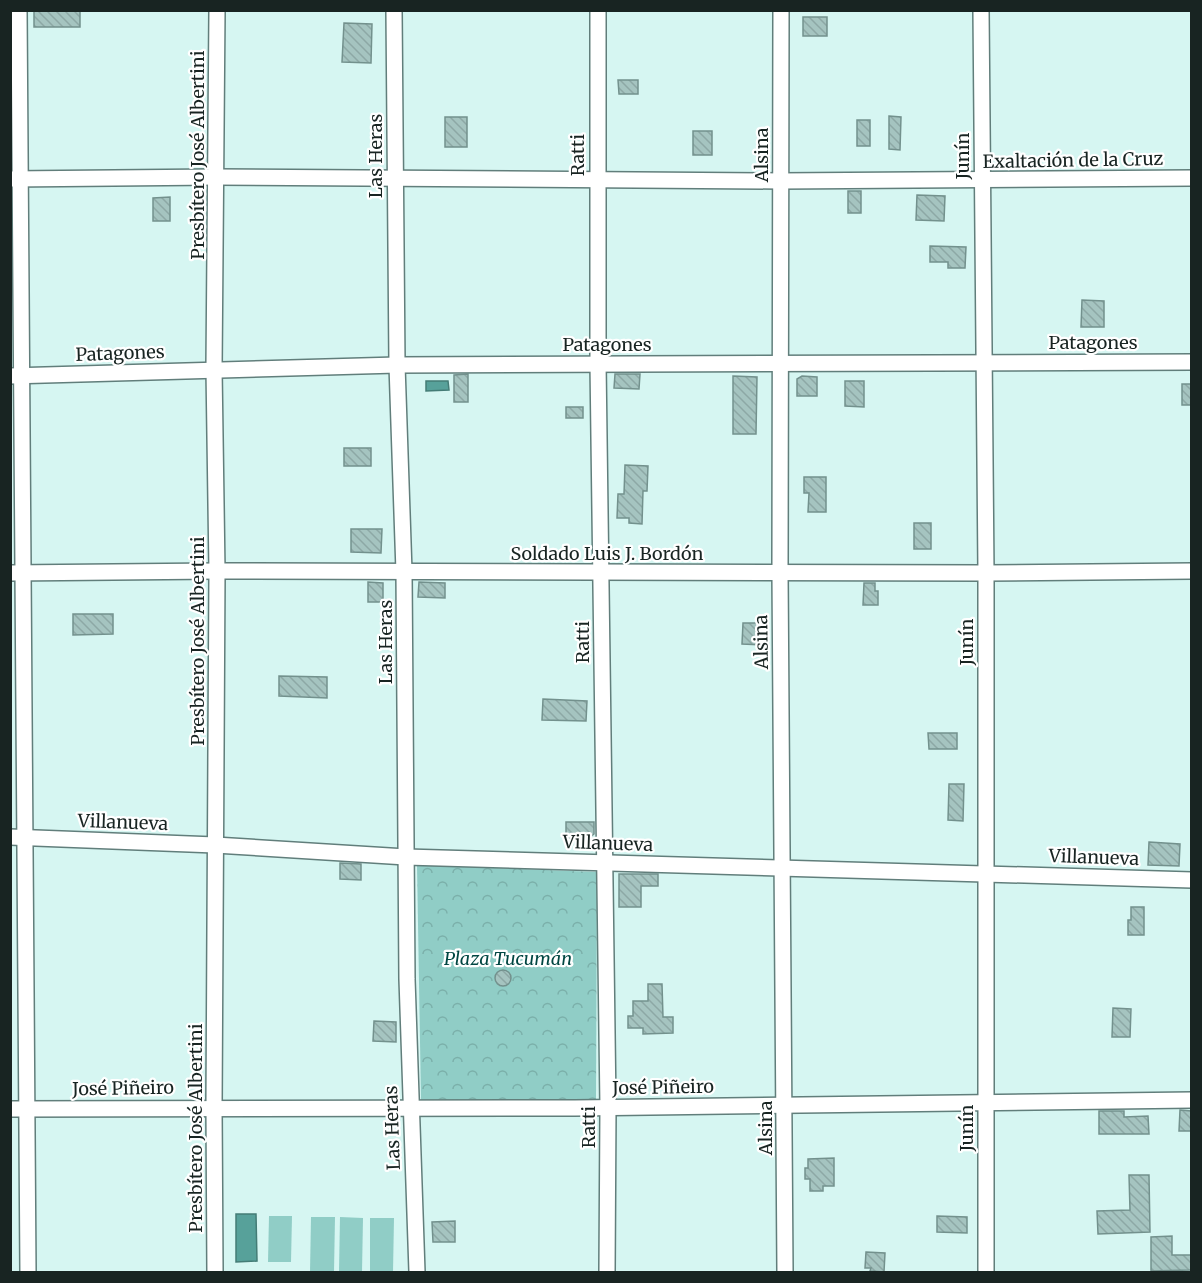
<svg xmlns="http://www.w3.org/2000/svg" width="1202" height="1283" font-family="Merriweather,serif">
	<defs>
		<pattern id="park-crowns" width="20" height="18" patternUnits="userSpaceOnUse" patternTransform="scale(1.5)"><rect width="20" height="18" fill="#90cdc6"/><path d="M2 6a3 3 0 1 1 6 0M12 15a3 3 0 1 1 6 0" fill="none" stroke="#7bb0aa"/></pattern>
		<pattern id="building-back-hatch" width="6" height="6" patternUnits="userSpaceOnUse" patternTransform="scale(1.5)"><rect width="6" height="6" fill="#a5c4c0"/><path d="M-1 5l2 2M0 0l6 6M5-1l2 2" fill="none" stroke="#8da8a5"/></pattern>
	</defs>
	<rect width="100%" height="100%" fill="#d6f6f2"/>
	<g fill="#90cdc6">
		<path d="M269 1216H292L291 1262H268Z"/>
		<path d="M311 1217H335L334 1272H310Z"/>
		<path d="M340 1217 363 1218 362 1272H339Z"/>
		<path d="M370 1218H394L393 1272H370Z"/>
	</g>
	<path fill="url(#park-crowns)" d="M417 865 597 872 596 1100H421Z"/>
	<g fill="#57a19a" stroke="#447c76" stroke-width="1.5">
		<path d="M426 381H448L449 390 426 391Z"/>
		<path d="M236 1214H256L257 1261 236 1262Z"/>
	</g>
	<g fill="url(#building-back-hatch)" stroke="#73918d" stroke-width="1.5">
		<rect x="34" y="10" width="46" height="17"/>
		<rect x="803" y="17" width="24" height="19"/>
		<path d="M344 23 372 24 371 63 342 62Z"/>
		<path d="M618 80H638V94H619Z"/>
		<path d="M889 116 901 117 900 150 889 149Z"/>
		<rect x="445" y="117" width="22" height="30"/>
		<rect x="857" y="120" width="13" height="26"/>
		<rect x="693" y="131" width="19" height="24"/>
		<rect x="848" y="191" width="13" height="22"/>
		<path d="M917 195 945 196 944 221 916 220Z"/>
		<path d="M170 197V221H153V198Z"/>
		<path d="M930 246 966 247 965 268H948V262H930Z"/>
		<path d="M1082 300 1104 301V327H1081Z"/>
		<path d="M468 374V402H454V375Z"/>
		<path d="M615 374H640L639 389 614 388Z"/>
		<path d="M733 376 757 377 756 434H733Z"/>
		<path d="M802 376 817 377V396H797V379Z"/>
		<path d="M845 381H864V407L845 406Z"/>
		<rect x="1182" y="384" width="9" height="21"/>
		<rect x="566" y="407" width="17" height="11"/>
		<rect x="344" y="448" width="27" height="18"/>
		<path d="M625 465 648 466 647 491H643L642 524 629 523V518H617L618 494H624Z"/>
		<path d="M804 477H826V512H808L809 493H804Z"/>
		<rect x="914" y="523" width="17" height="26"/>
		<path d="M351 529H382L381 553 351 552Z"/>
		<path d="M368 582 383 583V602H368Z"/>
		<path d="M419 582 445 583V598L418 597Z"/>
		<path d="M864 583H875V591H878V605H863Z"/>
		<path d="M73 614H113V634L73 635Z"/>
		<path d="M743 623H764L763 645 742 644Z"/>
		<path d="M279 676 327 677V698L279 696Z"/>
		<path d="M543 699 587 701 586 721 542 720Z"/>
		<path d="M928 733H957V749H929Z"/>
		<path d="M949 784H964L963 821 948 820Z"/>
		<path d="M566 822H594V834L588 839H566Z"/>
		<path d="M1149 842 1180 844 1179 866 1148 865Z"/>
		<path d="M340 863 361 864V880L340 879Z"/>
		<path d="M619 874H658V886H641V907H619Z"/>
		<path d="M1131 907H1144V935H1128V920H1131Z"/>
		<circle cx="503" cy="978" r="8"/>
		<path d="M648 984H662L663 1017H673V1033L643 1034V1028H628V1016H633V1001H648Z"/>
		<path d="M1113 1008 1131 1009 1130 1037H1112Z"/>
		<path d="M374 1021 396 1022V1042L373 1041Z"/>
		<path d="M1180 1110 1191 1111V1131H1179Z"/>
		<path d="M1099 1111H1124V1117L1148 1116 1149 1134H1099Z"/>
		<path d="M834 1158V1186H823V1191H810V1179H805V1168H808V1159Z"/>
		<path d="M1129 1175H1149L1150 1232 1098 1234 1097 1211 1130 1210Z"/>
		<path d="M937 1216 967 1217V1233L937 1232Z"/>
		<path d="M455 1221V1242H433L432 1222Z"/>
		<path d="M1172 1236V1255H1191V1270L1151 1271V1237Z"/>
		<path d="M866 1252 885 1253 884 1272 870 1271 871 1268H865Z"/>
	</g>
	<g fill="none" stroke-linecap="round" stroke-linejoin="round">
		<defs>
			<g id="minor">
				<path d="M19 10 28 1272"/>
				<path d="M394 10 397 365 404 572 407 979 417 1272"/>
				<path d="M598 10V363L608 1107 607 1272"/>
				<path d="M781 10 780 573 785 1272"/>
				<path d="M981 10 986 573V1272"/>
				<path d="M10 179 217 177 780 181 1192 178"/>
				<path d="M10 376 397 365 1192 362"/>
				<path d="M10 573 217 571 986 573 1192 571"/>
				<path d="M10 837 215 845 406 857 1192 880"/>
				<path d="M10 1109 575 1108 1192 1100"/>
				<path d="M215 1272 214 1107 217 571 214 369 217 10"/>
			</g>
		</defs>
		<use href="#minor" stroke="#617e7b" stroke-width="18"/>
		<use href="#minor" stroke="#fff" stroke-width="15"/>
	</g>
	<g text-anchor="middle" dominant-baseline="central" stroke-width="4.5" stroke-linejoin="round" paint-order="stroke">
		<g font-size="18" fill="#182422" stroke="#fff">
			<text transform="translate(197 155) rotate(-90)">Presbítero José Albertini</text>
			<text transform="translate(577 155) rotate(-90)">Ratti</text>
			<text transform="translate(761 155) rotate(-90)">Alsina</text>
			<text transform="translate(375 156) rotate(-90)">Las Heras</text>
			<text transform="translate(962 156) rotate(-90)">Junín</text>
			<text transform="translate(1073 160) rotate(-1)">Exaltación de la Cruz</text>
			<text x="1093" y="342">Patagones</text>
			<text x="607" y="344">Patagones</text>
			<text transform="translate(120 353) rotate(-2)">Patagones</text>
			<text x="607" y="553">Soldado Luis J. Bordón</text>
			<text transform="translate(197 641) rotate(-90)">Presbítero José Albertini</text>
			<text transform="translate(385 642) rotate(-90)">Las Heras</text>
			<text transform="translate(582 642) rotate(-90)">Ratti</text>
			<text transform="translate(761 642) rotate(-91)">Alsina</text>
			<text transform="translate(966 642) rotate(-90)">Junín</text>
			<text transform="translate(123 822) rotate(2)">Villanueva</text>
			<text transform="translate(608 843) rotate(2)">Villanueva</text>
			<text transform="translate(1094 857) rotate(2)">Villanueva</text>
			<text transform="translate(663 1087) rotate(-1)">José Piñeiro</text>
			<text transform="translate(123 1088) rotate(-1)">José Piñeiro</text>
			<text transform="translate(588 1127) rotate(-90)">Ratti</text>
			<text transform="translate(195 1128) rotate(-90)">Presbítero José Albertini</text>
			<text transform="translate(392 1128) rotate(-92)">Las Heras</text>
			<text transform="translate(765 1128) rotate(-90)">Alsina</text>
			<text transform="translate(966 1128) rotate(-90)">Junín</text>
		</g>
		<g font-size="18" font-style="italic" fill="#004642" stroke="#fff">
			<text x="508" y="958">Plaza Tucumán</text>
		</g>
	</g>
	<rect width="1202" height="1283" fill="none" stroke="#182422" stroke-width="24"/>
</svg>
